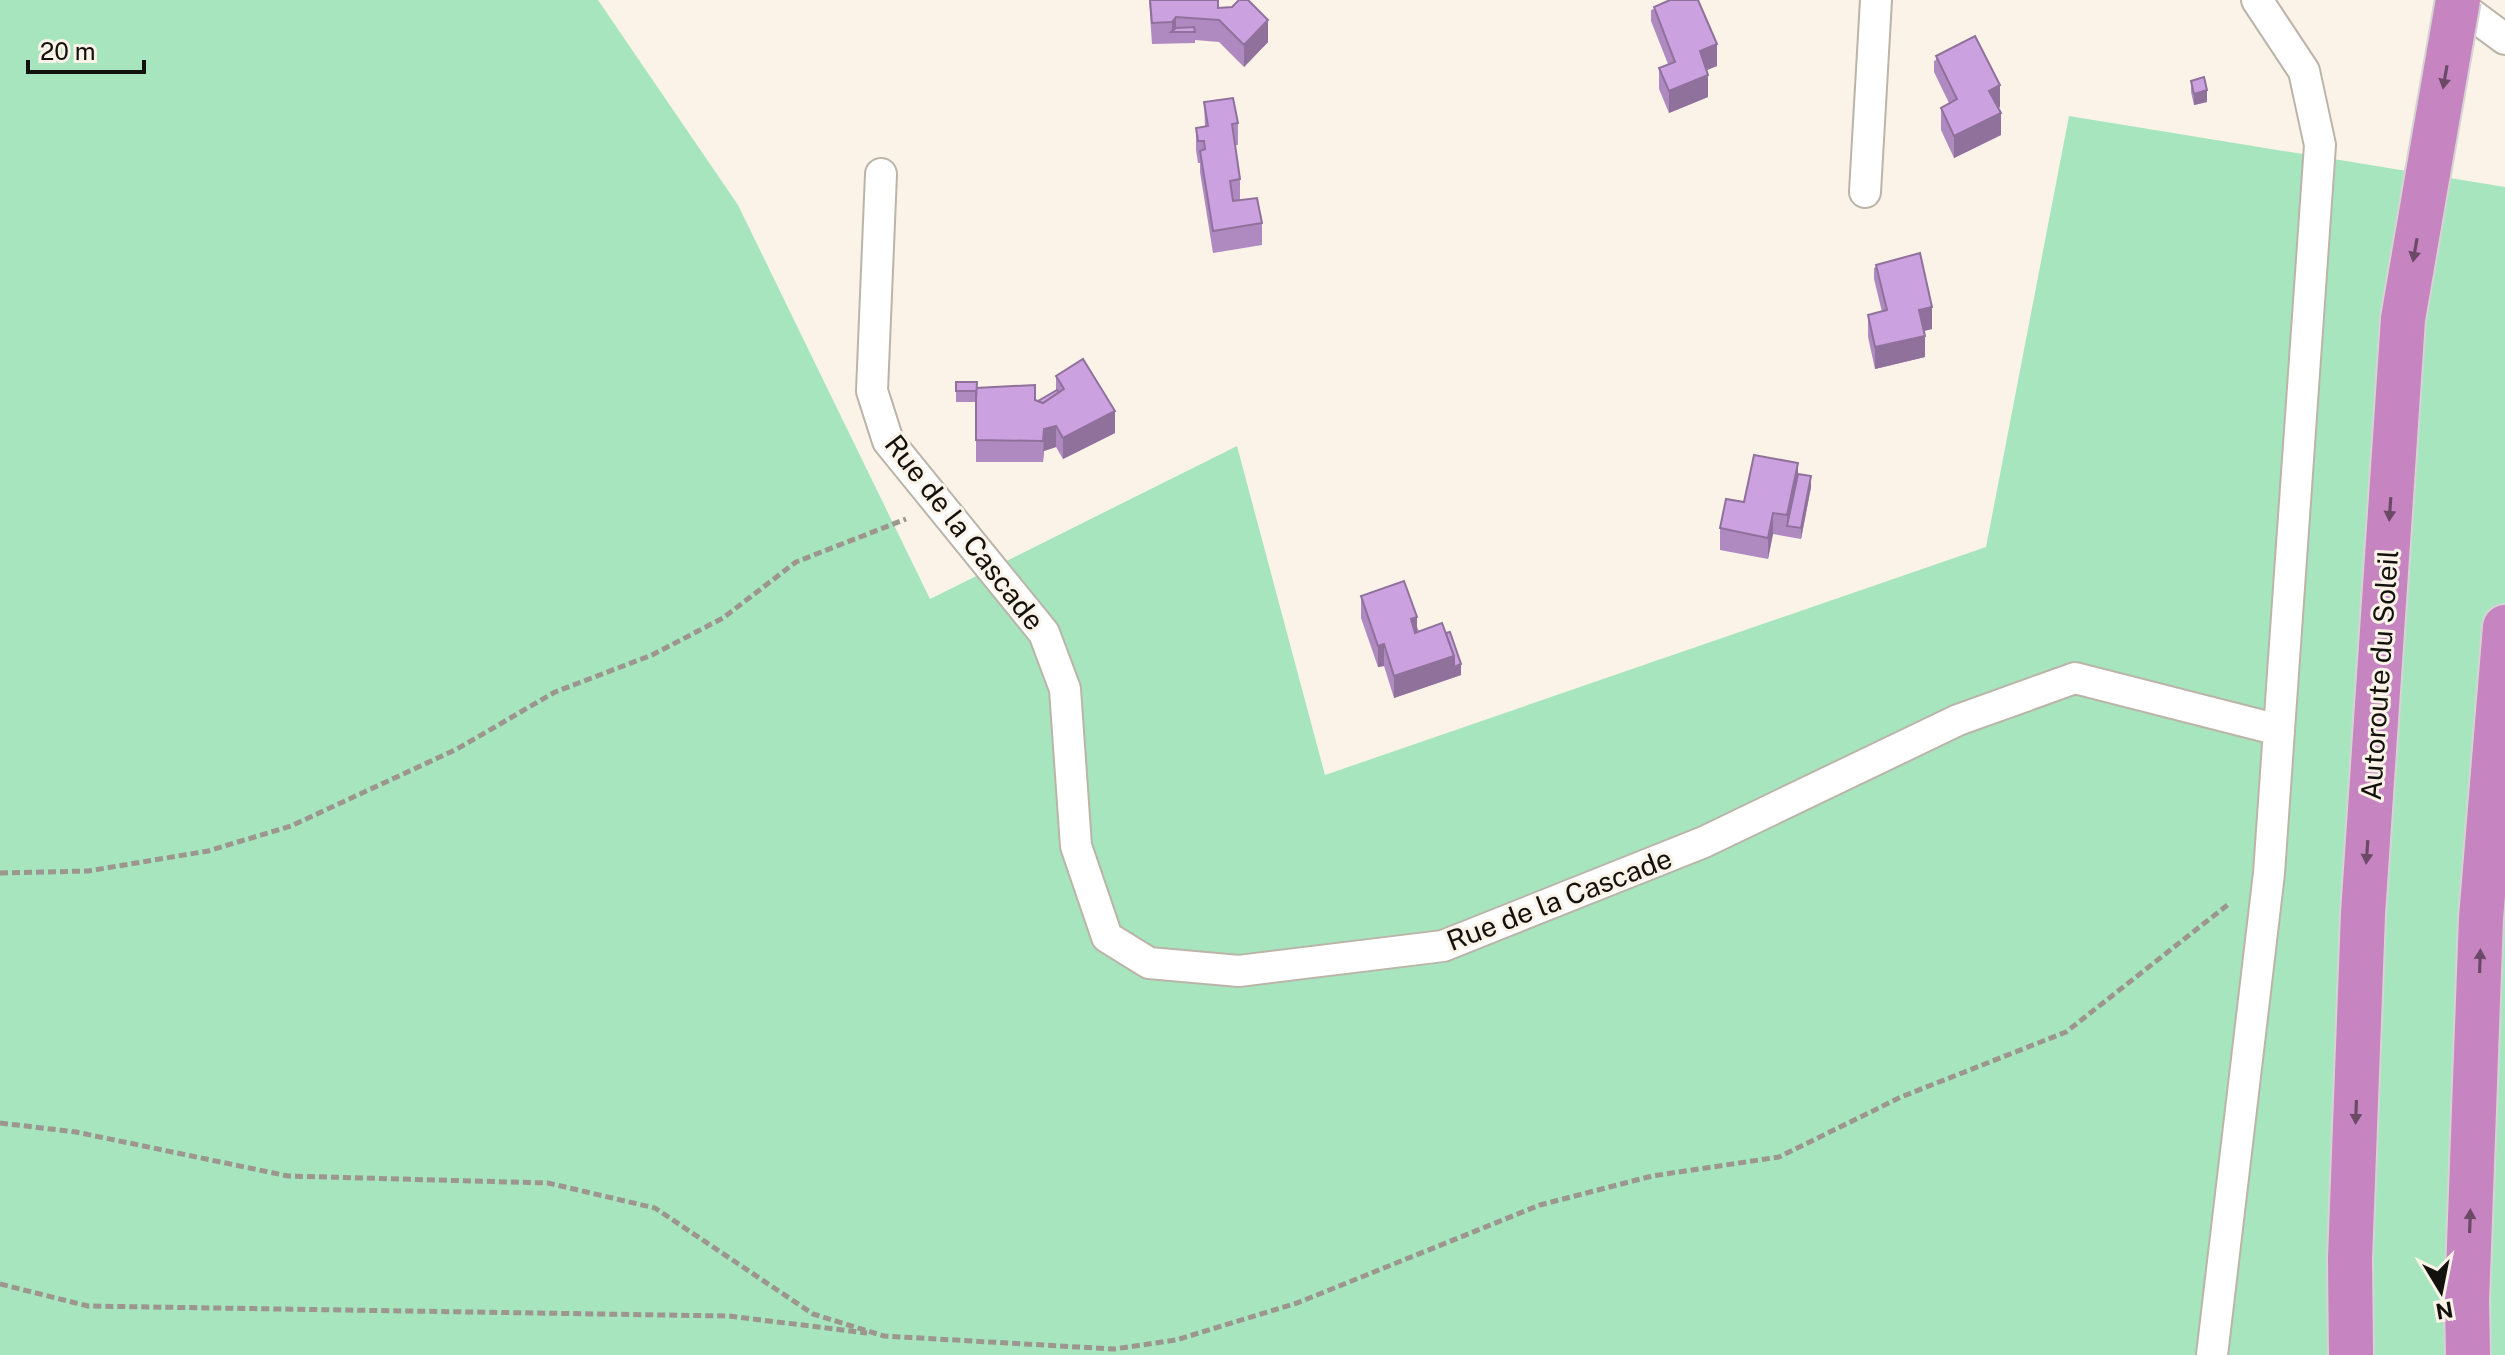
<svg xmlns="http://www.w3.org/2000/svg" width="2505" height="1355" font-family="'Public Sans',sans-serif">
	<rect width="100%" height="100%" fill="#fbf3e8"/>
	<path fill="#a7e5bf" d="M0 0H598L738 205 930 599 1237 446 1325 775 1986 547 2069 116 2505 187V1355H0Z"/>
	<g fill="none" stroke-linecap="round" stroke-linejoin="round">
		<defs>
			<g id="minor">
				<path d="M2452 0 2505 39"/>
				<path d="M881 174 872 391 888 441 1044 633 1065 689 1076 846 1107 937 1149 963 1239 971 1443 946 1704 842 1958 720 2075 678 2279 730"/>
				<path d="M1865 192 1876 0"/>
				<path d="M2212 1355 2269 873 2320 145 2304 71 2257 0"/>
			</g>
			<g id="motorway">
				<path d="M2351 1355 2350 1259 2363 914 2403 319 2428 173"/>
				<path d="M2468 1355 2467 1301 2481 918 2505 627"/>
			</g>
		</defs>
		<use href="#minor" stroke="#bbb4a9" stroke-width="34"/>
		<use href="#motorway" stroke="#d5d4d3" stroke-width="48"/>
		<g stroke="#9c968e" stroke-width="5" stroke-dasharray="8 4" stroke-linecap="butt">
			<path d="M0 873 88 871 208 851 291 826 457 749 555 692 652 655 723 618 796 562 906 519"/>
			<path d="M0 1123 76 1132 288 1176 548 1183 655 1208 813 1314 884 1336 1114 1349 1176 1340 1297 1303 1540 1205 1652 1176 1779 1157 1901 1097 2066 1032 2230 903"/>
			<path d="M0 1284 88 1306 729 1316 867 1333"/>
		</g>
		<use href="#minor" stroke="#fff" stroke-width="30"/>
		<use href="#motorway" stroke="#c684c1" stroke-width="44"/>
		<defs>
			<path id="motorway-bridge" d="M2428 173 2458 0"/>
		</defs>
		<use href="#motorway-bridge" stroke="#d5d4d3" stroke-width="48" stroke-linecap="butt"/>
		<use href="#motorway-bridge" stroke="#c684c1" stroke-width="44"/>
	</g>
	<g fill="#af8ac0">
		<path d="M1149 0H1218V8L1268 42 1244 67 1219 42 1195 40V43L1152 44Z"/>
		<path d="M1654 9 1717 66 1706 70 1708 97 1669 113 1659 89V68L1668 64 1651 21V10Z"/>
		<path d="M1936 56 2000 107 1998 108 2001 135 1954 158 1941 130V108L1949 103 1934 72V61L1936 60Z"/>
		<path d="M2191 81 2207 102 2194 105 2191 92Z"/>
		<path d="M1204 102 1238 123V145H1235L1240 179V200L1262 223V245L1213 253 1200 172V163H1198L1196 150V128L1205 127Z"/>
		<path d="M1876 267 1932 329 1924 331 1925 357 1875 369 1868 337V315L1882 312 1874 279V268Z"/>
		<path d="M1056 376 1115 433 1063 459 1056 447 1044 451 1043 462H976V402H956V382L977 388 1038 401 1056 391Z"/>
		<path d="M1798 474 1811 487 1801 539 1773 534 1768 559 1720 550V528L1744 502Z"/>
		<path d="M1361 596 1417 627 1419 631 1461 675 1394 698 1384 666 1378 667 1361 618Z"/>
	</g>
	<g fill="#8f719c">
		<path d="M1176 17V32H1172V22Z"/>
		<path d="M1268 20V42L1244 67V45Z"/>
		<path d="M1717 44V66L1700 73V51Z"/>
		<path d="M1708 75V97L1669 113V91Z"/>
		<path d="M2000 85V107L1989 112V91Z"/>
		<path d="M2207 90V102L2194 105V94Z"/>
		<path d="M2001 113V135L1954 158V136Z"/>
		<path d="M1932 307V329L1919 332V310Z"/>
		<path d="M1925 336V357L1875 369V347Z"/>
		<path d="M1115 411V433L1063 459V438Z"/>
		<path d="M1056 426V447L1044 451 1043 462 1044 429Z"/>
		<path d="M1798 463V485L1787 526V515Z"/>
		<path d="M1811 476V487L1801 539V528Z"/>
		<path d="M1773 513V534L1768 559V538Z"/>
		<path d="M1417 617V638L1411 619Z"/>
		<path d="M1384 644V666L1378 667V646Z"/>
		<path d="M1454 656 1461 664V675L1394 698V676Z"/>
	</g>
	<g fill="#cca1df" stroke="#8f719c" stroke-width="2">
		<path d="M1150 0H1218V8L1232 7 1239 0H1248L1268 20 1244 45 1219 20 1176 17 1172 22 1152 23Z"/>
		<path d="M1670 0H1698L1717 44 1700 51 1708 75 1669 91 1659 68 1675 62 1654 7Z"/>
		<path d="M1194 27 1195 32H1171L1176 28Z"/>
		<path d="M1975 36 2000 85 1989 91 2001 113 1954 136 1941 108 1957 99 1936 56Z"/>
		<path d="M2204 77 2207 90 2194 94 2191 81Z"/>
		<path d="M1233 98 1238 123 1232 124 1240 179 1230 181 1233 201 1257 198 1262 223 1213 231 1200 151 1205 149 1204 141H1198L1196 128 1208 126 1204 102Z"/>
		<path d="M1920 253 1932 307 1919 310 1925 336 1875 347 1868 315 1887 310 1876 265Z"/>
		<path d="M1083 359 1115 411 1063 438 1056 426 1044 429 1043 441 976 440V388L1035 385V400L1043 403 1064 389 1056 376Z"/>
		<path d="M956 382H977L976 399V391H956Z"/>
		<path d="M1057 390 1059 392 1043 403 1038 401Z"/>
		<path d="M1754 455 1798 463 1787 515 1773 513 1768 538 1720 528 1726 499 1744 502Z"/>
		<path d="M1798 474 1811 476 1801 528 1787 526Z"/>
		<path d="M1404 581 1417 617 1411 619 1415 633 1442 623 1454 656 1394 676 1384 644 1378 646 1361 596Z"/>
		<path d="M1450 632 1461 664 1454 667V656L1446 633Z"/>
	</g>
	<defs><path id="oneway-solid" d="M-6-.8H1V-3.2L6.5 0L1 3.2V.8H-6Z" transform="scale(2)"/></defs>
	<g fill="#6c4a67">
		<use href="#oneway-solid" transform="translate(2445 77) rotate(100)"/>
		<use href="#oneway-solid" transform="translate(2415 250) rotate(100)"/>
		<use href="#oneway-solid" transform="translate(2390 509) rotate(94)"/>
		<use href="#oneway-solid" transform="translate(2367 852) rotate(94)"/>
		<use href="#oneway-solid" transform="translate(2480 961) rotate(-88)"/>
		<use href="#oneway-solid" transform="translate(2356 1112) rotate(92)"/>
		<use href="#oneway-solid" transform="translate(2470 1221) rotate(-88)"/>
	</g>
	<g text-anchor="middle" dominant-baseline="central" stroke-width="6" stroke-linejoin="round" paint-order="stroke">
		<g font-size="28" fill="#13110d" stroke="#fbf3e8">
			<text transform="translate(965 532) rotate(52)">Rue de la Cascade</text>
			<text transform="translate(2379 675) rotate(-86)">Autoroute du Soleil</text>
			<text transform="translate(1559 899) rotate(-21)">Rue de la Cascade</text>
		</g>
	</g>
	<g transform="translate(2441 1291) rotate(170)" stroke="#fbf3e8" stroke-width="6" paint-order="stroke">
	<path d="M0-6L14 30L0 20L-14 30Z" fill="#13110d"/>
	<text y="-12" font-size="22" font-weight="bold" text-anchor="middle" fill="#13110d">N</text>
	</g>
	<path d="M28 60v12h116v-12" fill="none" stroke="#13110d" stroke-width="4"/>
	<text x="40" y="60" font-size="24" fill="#13110d" stroke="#fbf3e8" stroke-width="6" paint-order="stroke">20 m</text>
</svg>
